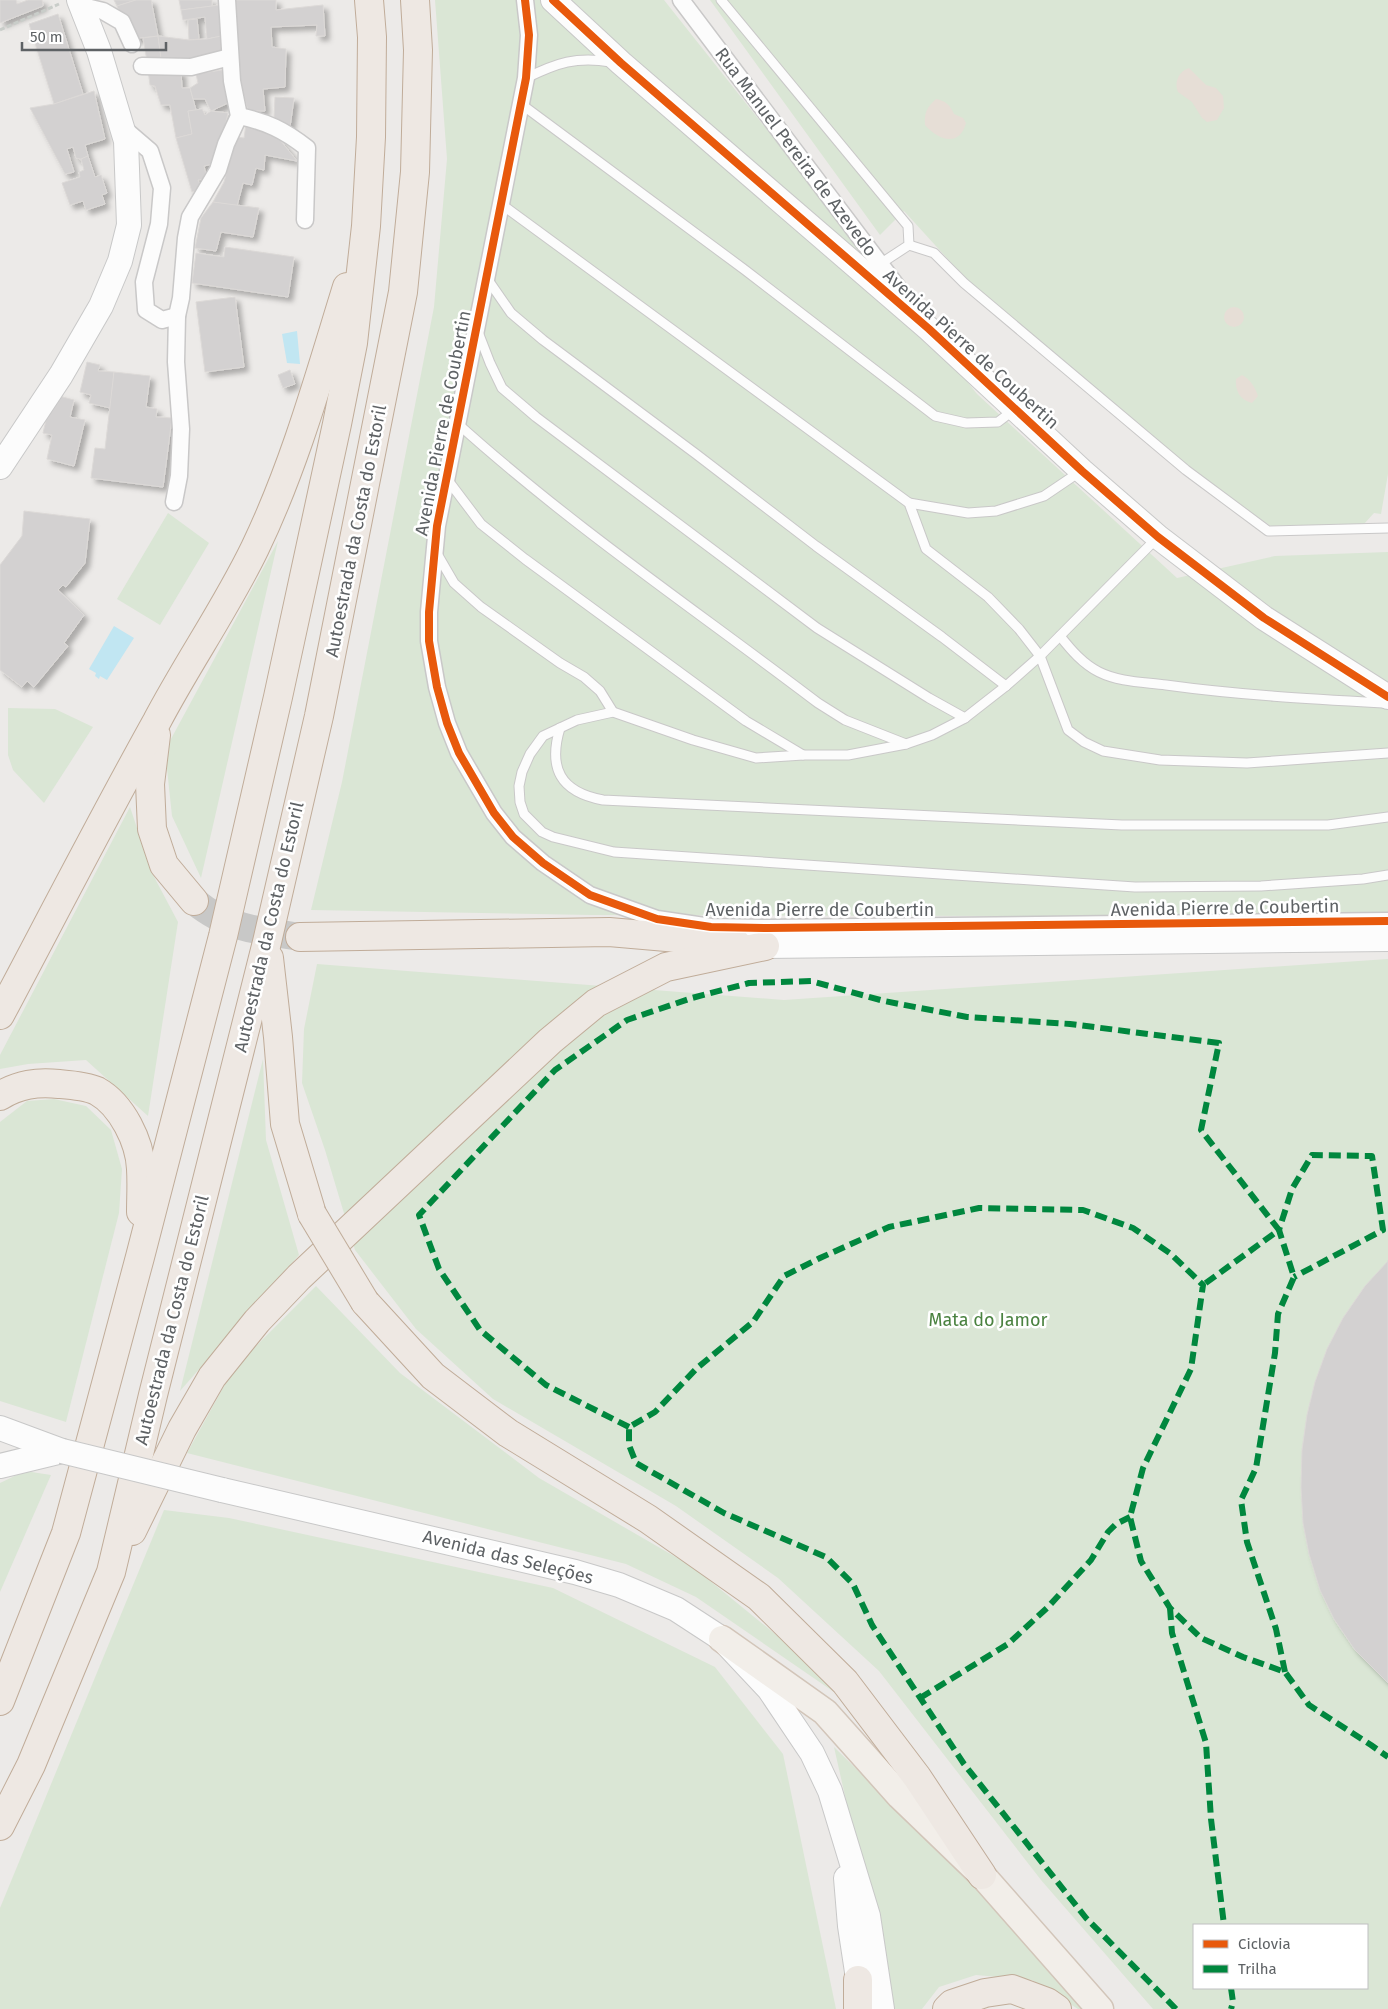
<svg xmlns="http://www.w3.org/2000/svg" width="1388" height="2009" font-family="'Fira Sans',sans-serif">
	<defs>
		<filter id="shadow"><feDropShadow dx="4.5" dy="4.5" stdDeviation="2.5" flood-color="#0004"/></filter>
	</defs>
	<rect width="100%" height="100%" fill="#eceae8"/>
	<g fill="#dae6d5" fill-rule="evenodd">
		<path d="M435 0H664L977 394 1177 578 1275 556 1388 552V917L592 915 311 910 342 782 434 307 447 159Z"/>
		<path d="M710 0H1388V474L1381 514 1374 513 1364 524 1271 526 1210 485 966 279 904 211 880 235Z"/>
		<path d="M168 513 209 543 160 625 117 599Z"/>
		<path d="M278 541 201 878 172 816 165 750Z"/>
		<path d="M8 708 55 709 93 727 44 803 13 770 8 755Z"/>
		<path d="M130 807 152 873 178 922 148 1116 86 1060 28 1064 0 1069V1055Z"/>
		<path d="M1388 959V2009H1153L1041 1880 879 1671 778 1578 676 1506 493 1399 416 1329 355 1250 325 1150 302 1083 304 1029 317 964 784 1000ZM1194 1925H1367V1988H1194Z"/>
		<path d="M263 1059 266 1140 299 1255 180 1391Z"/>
		<path d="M54 1099 86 1106 111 1130 122 1169 119 1213 66 1422 0 1401V1122L27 1101Z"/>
		<path d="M316 1286 400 1373 539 1478 693 1567 785 1642 834 1692 696 1597 626 1564 187 1453 234 1368Z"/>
		<path d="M25 1471 51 1475 0 1592V1483Z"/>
		<path d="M164 1510 229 1518 553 1588 715 1667 783 1754 836 2009H0V1908Z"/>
		<path d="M834 1747 985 1895 1083 2009H1078L1032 1980 976 1975 939 1987 922 2009H893Z"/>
	</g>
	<g fill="#e6ded6">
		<path d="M1189 68 1206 85 1216 88 1223 96 1224 108 1217 120 1207 122 1202 118 1192 102 1178 92C1174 82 1179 71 1189 68Z"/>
		<path d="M936 99C946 101 950 105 954 114L963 118 966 123C959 148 938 140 925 125 924 113 927 107 936 99Z"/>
		<circle cx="1234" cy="317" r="10"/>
		<path d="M1242 375C1250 379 1255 387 1258 396L1252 403C1240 400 1235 391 1236 379Z"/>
	</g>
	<g fill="#c1e6f2">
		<path d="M297 331 300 364 287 363 282 334Z"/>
		<path d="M114 626 134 638 107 680 100 676 99 679 95 676 96 673 89 669Z"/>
	</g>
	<g fill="#d3d1d1" stroke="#dcd9d7" filter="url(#shadow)">
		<path d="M0 0H16L17 4 28 0H42L43 6 0 23Z"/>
		<path d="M114 0H136L117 6Z"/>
		<path d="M136 0H151L158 36 129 39 117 6Z"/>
		<path d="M179 0H212V6L181 10Z"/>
		<path d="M233 0H276V10L323 5 325 36H316L317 25 271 27 272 47 286 49 285 87 263 89 265 111H248L237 70Z"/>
		<path d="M220 5 221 36 207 39 205 17 183 20 181 10Z"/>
		<path d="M58 14 83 94 54 104 29 24Z"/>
		<path d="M197 19 199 39 189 40 188 20Z"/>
		<path d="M158 36 161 58 147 61 143 38Z"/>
		<path d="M158 36 189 40 207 39 221 36 224 53 188 61 161 58Z"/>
		<path d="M148 70 181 71 182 88H190L196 110 188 111 192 134 176 138 170 105H161L155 86 150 85Z"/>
		<path d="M222 70 228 103 211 111 205 99H193L190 88 198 83 196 74Z"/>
		<path d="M94 91 105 139 85 145 88 156 81 159 76 158 73 147 67 149 74 172 65 174 30 108 54 104Z"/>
		<path d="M275 97 294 98 290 127 277 122 274 117Z"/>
		<path d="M202 109 205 115 211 111 228 113 221 144 213 164 204 166 207 179 198 180 202 189 192 192 176 138 192 134 188 111Z"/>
		<path d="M246 124 266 129 280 140 297 161 265 155 264 170 256 168 252 185 243 183 237 206 213 202 224 182 236 137 244 138Z"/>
		<path d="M88 156 95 177 101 175 107 193 102 195 105 204 86 210 83 201 70 205 62 183 80 177 79 172 84 170 81 159Z"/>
		<path d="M213 202 259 208 253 237 221 232 216 251 195 248 201 218Z"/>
		<path d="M225 247 294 257 288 297 192 283 196 253 224 257Z"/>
		<path d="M235 297 244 367 205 372 196 302Z"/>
		<path d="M87 362 100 365 98 371 114 372 110 408 89 403 91 395 80 392Z"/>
		<path d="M290 370 295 384 283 388 278 375Z"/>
		<path d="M114 372 150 376 146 407 157 409 156 417 172 418 163 487 91 478 95 448 105 449Z"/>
		<path d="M52 394 74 400 70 417 85 420 74 466 47 459 52 435 43 433Z"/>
		<path d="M24 511 90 519 85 563 66 587 63 585 58 590 84 615 64 643 68 646 34 687 27 681 22 687 0 670V565L22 536Z"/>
		<path d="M1388 1261V1260V1683L1355 1650 1334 1619 1320 1590 1309 1554 1303 1523 1301 1487 1302 1450 1307 1415 1315 1382 1327 1349 1343 1318 1365 1286Z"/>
	</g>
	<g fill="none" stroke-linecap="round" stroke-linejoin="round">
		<path stroke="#c8c8c7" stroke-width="28" stroke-dasharray="28 14" stroke-linecap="butt" d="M194 901C228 929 258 930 300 937"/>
		<defs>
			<g id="lane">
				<path d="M721 0 908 226 909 245 880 264"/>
				<path d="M526 78C557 63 576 56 611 62"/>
				<path d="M521 104 745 270 935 416 966 423 998 422 1015 409"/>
				<path d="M501 204 909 503 926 549 988 597 1019 629 1040 656 1068 730 1084 742 1103 751 1160 760 1247 763 1388 753"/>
				<path d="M909 245 934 253 964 283 1186 470 1268 531 1388 528"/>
				<path d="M486 277 511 313 543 340 696 454 816 546 942 637 1006 686"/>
				<path d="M478 332 490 363 502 388 536 417 817 628 929 698 965 718"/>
				<path d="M457 423C570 525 697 611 818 703L845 720 906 744"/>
				<path d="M447 479 481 524 525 559 746 721 803 755"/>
				<path d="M909 503 968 513 996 511 1044 496 1081 471"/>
				<path d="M1158 537 1040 656 1006 686 965 718 932 735 906 744 848 755H803L756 758 693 740 613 712 577 720 543 736 530 754 522 772 519 786 520 802 524 814 542 832 553 837 614 852 1135 887 1261 886 1363 879 1388 875"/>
				<path d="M436 552 454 583 481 607 560 663 584 677 600 691 613 712"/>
				<path d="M1060 636C1071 650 1083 664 1099 672 1119 682 1143 682 1166 685 1238 695 1312 699 1385 703"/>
				<path d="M560 728C548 768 560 792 603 800L1122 825H1328L1388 817"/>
			</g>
			<g id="street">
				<path d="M525 0 529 35 526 78 437 526 429 612V641L437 687 447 723 459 753 494 813 513 837 543 863 590 895 657 919 711 927 767 928 1388 921"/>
				<path d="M681 0 908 301"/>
				<path d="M82 6 103 11 122 22 132 44"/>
				<path d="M142 66 191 67 230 57"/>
				<path d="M239 116C267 122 284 130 307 148L305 220"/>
				<path d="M122 127 150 151 162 188 159 224 144 282 146 310 162 320 177 316"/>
				<path d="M174 502 179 476 181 429 176 362 177 316 181 298 186 238 190 217 218 170 226 144 239 116 232 81 227 0"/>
			</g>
			<g id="secondary">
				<path d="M553 0 621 63 929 329 1082 471 1158 537 1264 618 1388 697"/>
				<path d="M0 467 61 375 101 306 120 261 129 225 126 141 99 51 79 0"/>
				<path d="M765 946 1388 939"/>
				<path d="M0 1428 62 1451"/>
				<path d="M0 1466 62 1451"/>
				<path d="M222 1490 575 1572 619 1585 676 1609 722 1639 769 1689 812 1753 830 1791 868 1916 882 2009"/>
				<path d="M846 1878 850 1926 861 1998"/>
			</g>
			<path id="primary" d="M722 1639 825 1712 900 1796 982 1875 1100 2009"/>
			<g id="highway">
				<path d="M156 735 150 784 152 829 164 865 194 901"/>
				<path d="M300 937 609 932 736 943"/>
				<path d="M269 958 278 1037 285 1124 312 1214"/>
				<path d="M0 1015C52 917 103 818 157 721 188 662 226 608 255 548 295 465 320 374 347 287"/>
				<path d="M0 1096C19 1084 37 1082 59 1084 71 1085 86 1086 97 1091 122 1105 140 1142 141 1169 142 1184 141 1198 141 1212"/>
				<path d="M365 1302 433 1376 508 1433 648 1519 759 1597 845 1682 917 1777 982 1875"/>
				<path d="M132 1531 182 1429 212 1377 257 1321 299 1277 550 1041 596 1003 666 967 765 946"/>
				<path d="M0 1701 66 1533 140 1257 223 936 278 697 337 424 353 343 366 226 371 137 372 37 369 0"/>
				<path d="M0 1826 31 1765 111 1572 153 1395 267 942 319 716 403 292 415 172 418 50 415 0"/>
				<path d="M858 2009V1980"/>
				<path d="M947 2009 952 2004 985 1993 1012 1989 1047 2002 1057 2009"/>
			</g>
		</defs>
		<use href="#lane" stroke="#c9c8c8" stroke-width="11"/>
		<use href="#street" stroke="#c9c8c8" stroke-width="19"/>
		<use href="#secondary" stroke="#c8c8c8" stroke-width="26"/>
		<use href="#primary" stroke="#d2c5b9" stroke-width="29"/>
		<use href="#highway" stroke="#c0ac99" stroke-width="30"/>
		<path stroke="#c9cdc9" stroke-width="3" stroke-dasharray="5 2.5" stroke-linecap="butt" d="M0 30 59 4"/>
		<use href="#lane" stroke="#fcfcfc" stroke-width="9"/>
		<use href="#street" stroke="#fcfcfc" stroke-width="16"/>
		<use href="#secondary" stroke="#fcfcfc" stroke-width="24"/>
		<use href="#primary" stroke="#f2eee9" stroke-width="26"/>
		<use href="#highway" stroke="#eee8e3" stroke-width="28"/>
		<defs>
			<path id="secondary-bridge" d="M62 1451 222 1490"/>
			<path id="highway-bridge" d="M312 1214 365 1302"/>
		</defs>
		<use href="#secondary-bridge" stroke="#c8c8c8" stroke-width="26" stroke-linecap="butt"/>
		<use href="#highway-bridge" stroke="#c0ac99" stroke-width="30" stroke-linecap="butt"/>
		<use href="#secondary-bridge" stroke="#fcfcfc" stroke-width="24"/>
		<use href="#highway-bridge" stroke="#eee8e3" stroke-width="28"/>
		<g stroke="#00873e" stroke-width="6" stroke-dasharray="12 6" stroke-linecap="butt">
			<path d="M629 1427 546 1385 480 1330 439 1269 419 1215 555 1070 627 1020 692 998 749 983 811 981 884 1001 967 1017 1070 1024 1219 1043 1201 1130 1279 1230 1203 1285"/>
			<path d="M1170 1608 1172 1633 1206 1743 1211 1819 1224 1925"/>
			<path d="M1285 1672 1276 1629 1247 1542 1241 1500 1256 1468 1275 1353 1278 1314 1294 1277 1279 1230 1292 1189 1312 1155 1372 1156 1383 1230 1294 1277"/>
			<path d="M920 1698 1008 1644 1048 1607 1091 1560 1108 1532 1116 1524 1130 1517"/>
			<path d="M1231 1988 1233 2002 1231 2009"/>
			<path d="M1176 2009 1086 1918 964 1764 872 1625 853 1584 826 1557 724 1513 636 1463 629 1445V1427L655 1412 697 1368 753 1322 784 1276 820 1258 889 1227 979 1208 1083 1210 1133 1228 1171 1254 1203 1285 1191 1369 1143 1468 1130 1517 1141 1561 1170 1608 1201 1638 1243 1657 1285 1672 1309 1705 1371 1745 1388 1757"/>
		</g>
		<defs>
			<g id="cycleway">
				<path d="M525 0 529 35 526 78 437 526 429 612V641L437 687 447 723 459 753 494 813 513 837 543 863 590 895 657 919 711 927 767 928 1388 921"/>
				<path d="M553 0 621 63 929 329 1082 471 1158 537 1264 618 1388 697"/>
			</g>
		</defs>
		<use href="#cycleway" stroke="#fff" stroke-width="11"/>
		<use href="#cycleway" stroke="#e8590c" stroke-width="8"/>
	</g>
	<g text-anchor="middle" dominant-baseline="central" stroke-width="5" stroke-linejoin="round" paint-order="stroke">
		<g font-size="18" fill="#5e6265" stroke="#fff">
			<text transform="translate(796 152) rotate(53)">Rua Manuel Pereira de Azevedo</text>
			<text transform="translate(971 349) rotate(42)">Avenida Pierre de Coubertin</text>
			<text transform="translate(443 423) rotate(-79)">Avenida Pierre de Coubertin</text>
			<text transform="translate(356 531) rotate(-79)">Autoestrada da Costa do Estoril</text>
			<text transform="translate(1225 908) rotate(-1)">Avenida Pierre de Coubertin</text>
			<text x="820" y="910">Avenida Pierre de Coubertin</text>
			<text transform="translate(269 927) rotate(-77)">Autoestrada da Costa do Estoril</text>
			<text transform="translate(172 1320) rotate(-76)">Autoestrada da Costa do Estoril</text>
			<text transform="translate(508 1557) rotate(14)">Avenida das Seleções</text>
		</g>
		<g font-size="18" fill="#4a8240" stroke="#fff">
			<text x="988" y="1320">Mata do Jamor</text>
		</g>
	</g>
	<rect x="1193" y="1924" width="175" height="65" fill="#ffffff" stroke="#bfc0c1"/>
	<rect x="1203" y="1940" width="25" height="8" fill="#e8590c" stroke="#bfc0c1"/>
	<text x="1238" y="1949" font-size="15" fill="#5e6265">Ciclovia</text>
	<rect x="1203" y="1965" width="25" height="8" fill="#00873e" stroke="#bfc0c1"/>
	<text x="1238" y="1974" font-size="15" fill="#5e6265">Trilha</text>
	<path d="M22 42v8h144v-8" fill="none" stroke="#5e6265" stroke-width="2.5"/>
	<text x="30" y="42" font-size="15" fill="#5e6265" stroke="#ffffff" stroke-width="4" paint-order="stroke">50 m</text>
</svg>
